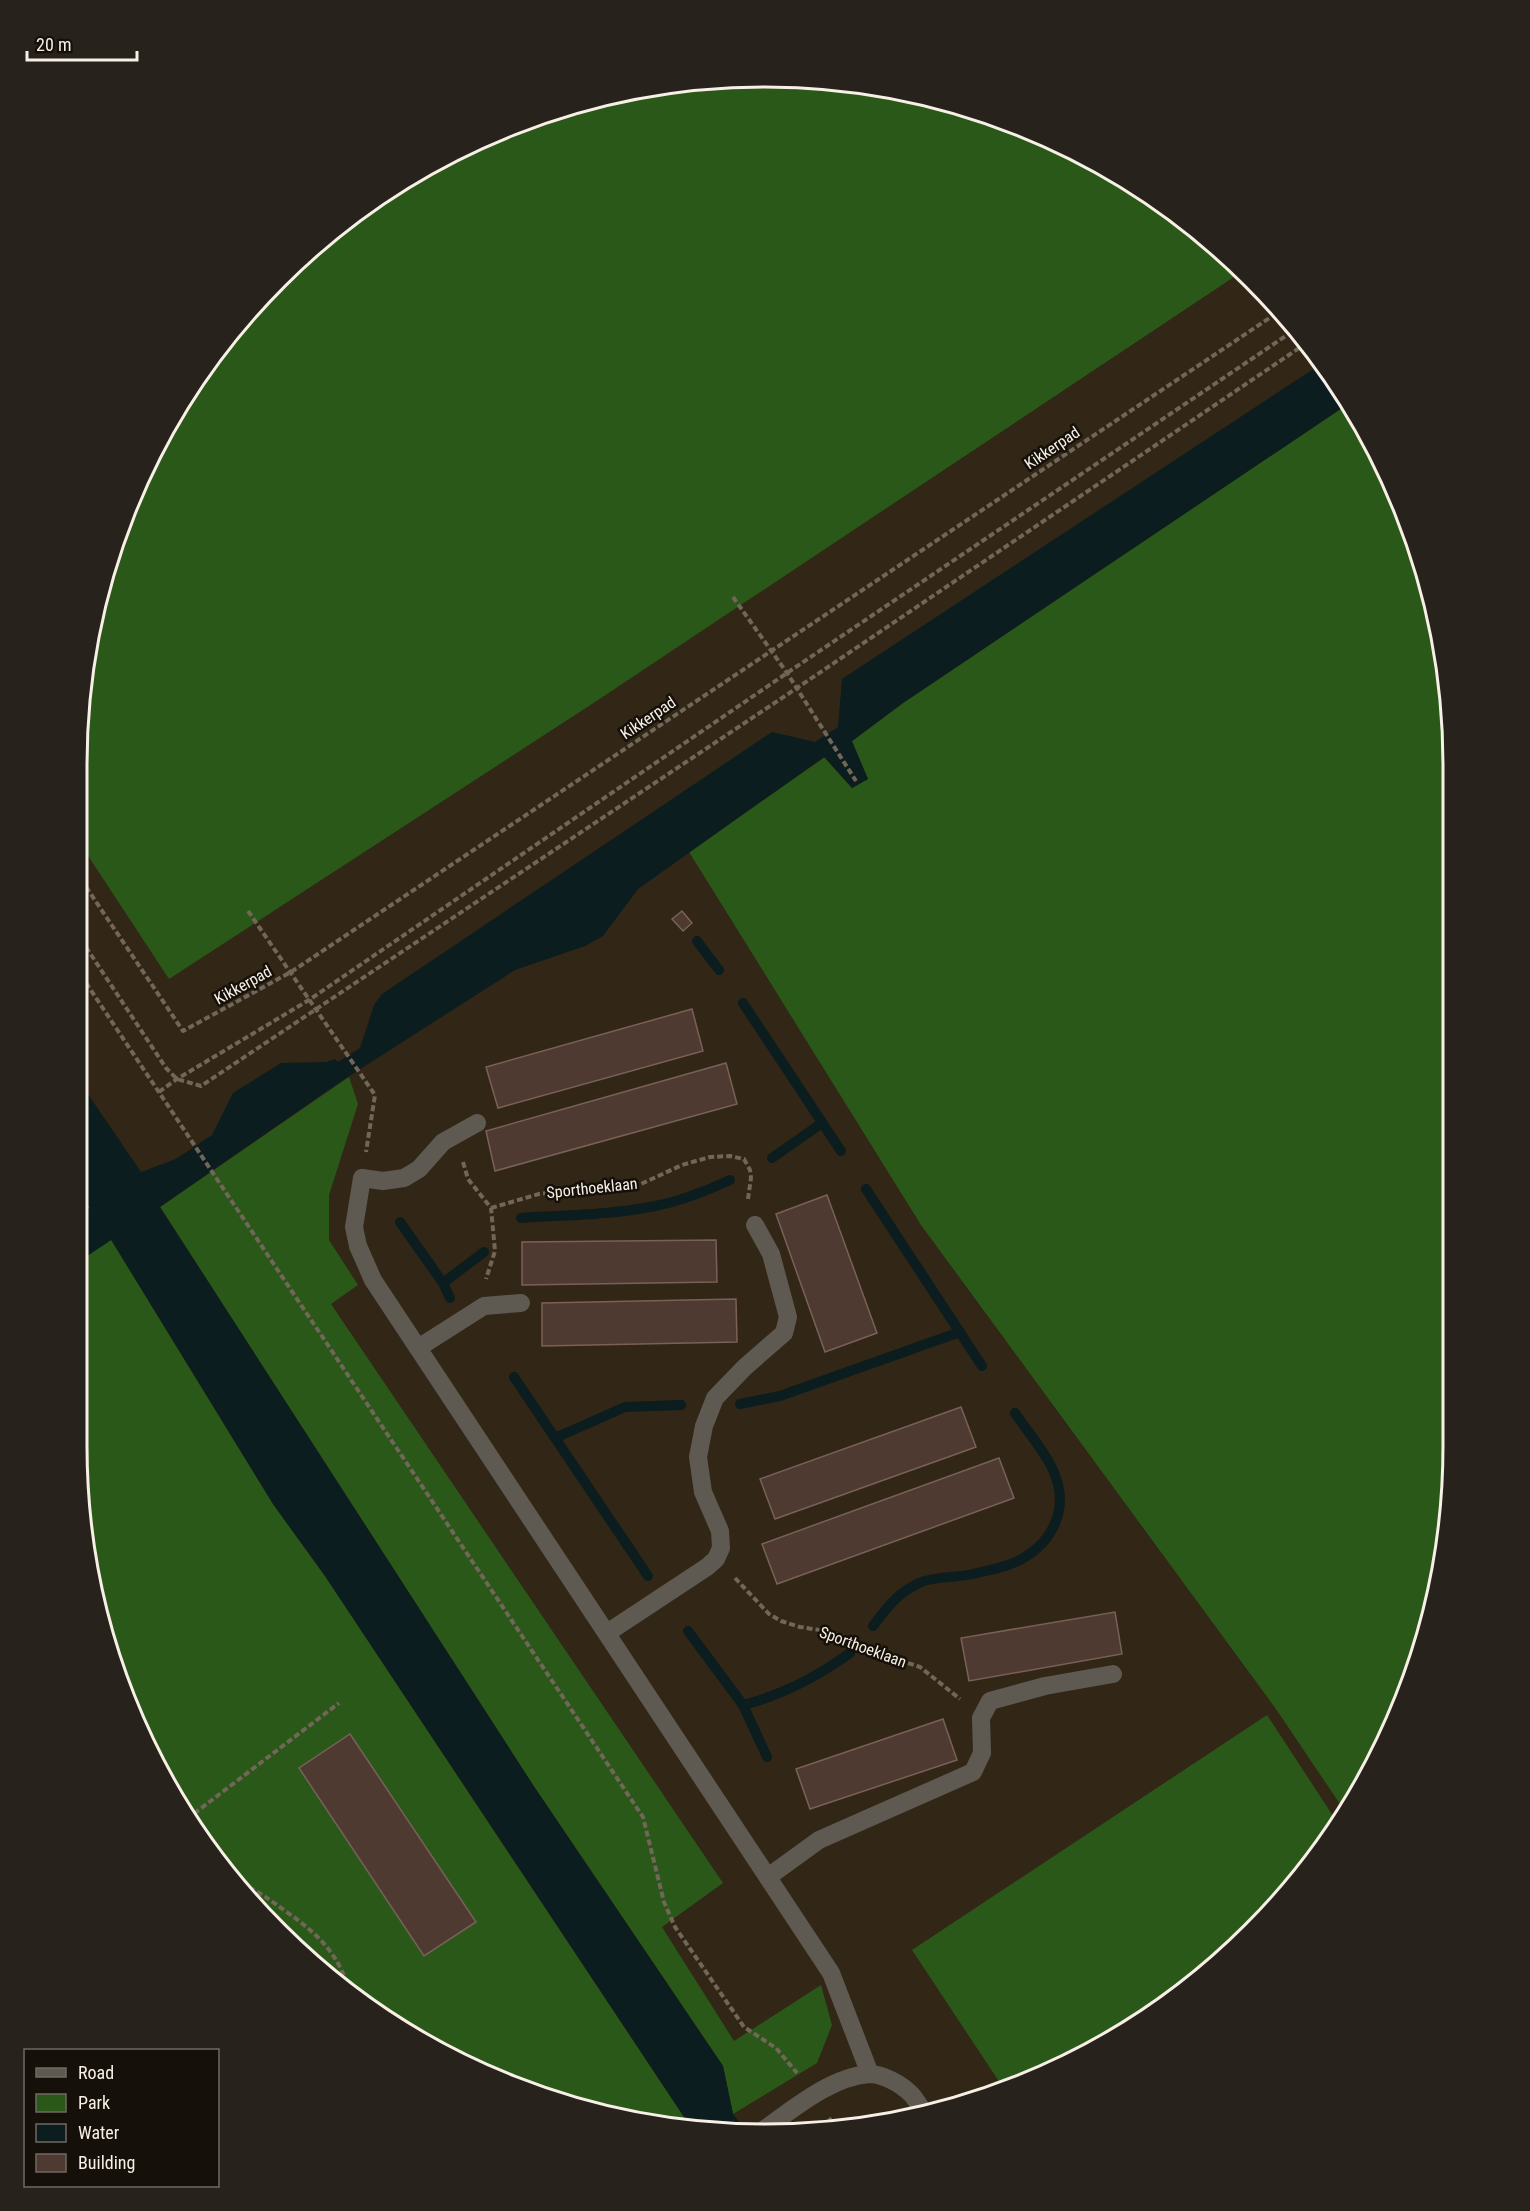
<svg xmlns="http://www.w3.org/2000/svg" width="1530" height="2211" font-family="'Roboto Condensed',sans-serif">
	<rect width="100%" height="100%" fill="#322616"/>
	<g fill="#2a5819">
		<path d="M765 77 900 90 1029 129 1148 193 1243 271 592 704 169 979 77 839V765L90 631 148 460 219 346 278 278 383 192 502 129 631 90Z"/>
		<path d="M1348 404 1382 460 1440 631 1454 765V1446L1440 1581 1401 1710 1346 1813 1276 1709 921 1225 689 852 825 757 852 788 868 779 851 742 903 703Z"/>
		<path d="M349 1077 358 1104 329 1195V1240L358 1285 331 1304 723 1883 662 1927 734 2041 821 1985 832 2025 817 2063 733 2114 723 2066 533 1785 160 1207Z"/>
		<path d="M76 1188 110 1238 273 1504 325 1576 692 2129H675L501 2082 383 2019 311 1964 192 1828 129 1710 100 1625 76 1446Z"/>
		<path d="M1267 1715 1339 1825 1337 1829 1252 1933 1148 2018 1070 2063 1002 2086 912 1950Z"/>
	</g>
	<path fill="#0b1d1e" d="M1321 364 1348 404 903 703 852 741 868 779 852 788 824 757 638 889 603 936 585 946 515 970 340 1082 160 1207 533 1785 723 2066 733 2114 746 2131 692 2129 325 1576 273 1504 110 1238 77 1188V1078L141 1172 176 1159 212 1135 233 1093 281 1063 327 1062 335 1059 338 1062 360 1048 374 1005 382 994 772 732 815 742 838 727 842 679Z"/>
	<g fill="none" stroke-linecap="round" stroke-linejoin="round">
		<g stroke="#0b1d1e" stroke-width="10">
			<path d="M697 941 719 970"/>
			<path d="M743 1003 841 1151"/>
			<path d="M772 1158 822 1123"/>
			<path d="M866 1189 982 1366"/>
			<path d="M521 1218C565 1215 611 1215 655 1206 682 1201 706 1191 730 1180"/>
			<path d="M400 1222 443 1283 484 1252"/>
			<path d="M443 1283 450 1298"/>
			<path d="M514 1377 648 1576"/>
			<path d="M740 1404 780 1396 960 1332"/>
			<path d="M555 1438 625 1407 681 1405"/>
			<path d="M873 1626C888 1607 896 1594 919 1583 934 1576 956 1578 973 1574 984 1571 997 1569 1008 1565 1049 1550 1072 1512 1053 1470 1044 1450 1027 1431 1015 1413"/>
			<path d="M688 1631 743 1705 767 1757"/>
			<path d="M743 1705C782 1695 817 1677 850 1653"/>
		</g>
		<path stroke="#0b1d1e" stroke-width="39" d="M76 1240 145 1194"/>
	</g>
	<g fill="#4f3a32" stroke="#786159" stroke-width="1.5">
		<path d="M682 911 692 923 683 931 672 919Z"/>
		<path d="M692 1009 703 1051 498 1108 486 1067Z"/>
		<path d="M726 1063 737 1104 495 1171 486 1131Z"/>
		<path d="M827 1195 877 1333 825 1352 776 1214Z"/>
		<path d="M716 1240 717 1282 522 1285V1242Z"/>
		<path d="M736 1299 737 1342 542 1346V1303Z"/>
		<path d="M961 1407 976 1447 775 1519 760 1479Z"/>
		<path d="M999 1458 1014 1498 777 1584 762 1544Z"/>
		<path d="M1115 1612 1122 1654 969 1681 961 1638Z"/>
		<path d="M943 1719 957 1760 810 1809 796 1769Z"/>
		<path d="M350 1734 476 1922 424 1956 299 1768Z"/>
	</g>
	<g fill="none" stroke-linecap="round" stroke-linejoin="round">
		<g stroke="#716658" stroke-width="4" stroke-dasharray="6 3" stroke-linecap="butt">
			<path d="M733 597 787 673 856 781"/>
			<path d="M76 872 183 1031 291 972 1280 311"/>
			<path d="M248 911 375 1095 366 1152"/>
			<path d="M76 932 166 1068 177 1079 201 1086 797 688 1308 342"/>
			<path d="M76 968 643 1817 664 1902 675 1927 744 2027 776 2048 797 2073"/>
			<path d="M159 1092 177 1079 309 1000 787 673 1296 329"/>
			<path d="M463 1162 468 1179 491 1208 495 1251 486 1279"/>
			<path d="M491 1208 539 1194 641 1184 682 1165 710 1157 730 1156 744 1159 750 1170 751 1178 748 1199"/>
			<path d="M735 1578 769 1614 781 1621 800 1627 826 1631 851 1639 880 1654 920 1667 960 1699"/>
			<path d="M187 1819 339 1703"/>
			<path d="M241 1883C261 1893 270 1900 288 1913 318 1934 341 1956 349 1993"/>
			<path d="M829 2118 837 2129"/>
		</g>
		<g stroke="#5e5a52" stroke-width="18">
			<path d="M362 1178 383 1181 404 1178 419 1169 443 1142 477 1123"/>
			<path d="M418 1348 484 1306 521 1303"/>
			<path d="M607 1633 707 1567 716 1559 721 1548 720 1531 703 1492 698 1457 704 1426 715 1398 745 1367 784 1333 788 1317 771 1254 755 1225"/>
			<path d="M768 1877 819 1840 973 1772 982 1753 981 1718 990 1701 1045 1686 1113 1674"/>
		</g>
		<path stroke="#5e5a52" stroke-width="18" d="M362 1178 354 1227 358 1246 373 1280 831 1973 870 2074"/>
		<path stroke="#5e5a52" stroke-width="18" d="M762 2131C792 2110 830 2077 869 2074 883 2074 901 2084 911 2094 916 2099 920 2107 924 2113"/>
	</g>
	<g text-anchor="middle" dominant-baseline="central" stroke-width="5" stroke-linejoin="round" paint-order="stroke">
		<g font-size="16" fill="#f8f0e6" stroke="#151009">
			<text transform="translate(1052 448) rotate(-34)">Kikkerpad</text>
			<text transform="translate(648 718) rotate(-34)">Kikkerpad</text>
			<text transform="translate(243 985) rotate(-29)">Kikkerpad</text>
			<text transform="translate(592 1188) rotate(-6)">Sporthoeklaan</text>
			<text transform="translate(863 1647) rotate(20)">Sporthoeklaan</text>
		</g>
	</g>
	<path d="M0 0H1530V2211H0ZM765 87H765A678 678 0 0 1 1443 765V1446A678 678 0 0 1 765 2124H765A678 678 0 0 1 87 1446V765A678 678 0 0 1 765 87Z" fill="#27221b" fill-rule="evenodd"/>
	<path fill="none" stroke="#f8f0e6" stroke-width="3" d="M765 87H765A678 678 0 0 1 1443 765V1446A678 678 0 0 1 765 2124H765A678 678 0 0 1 87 1446V765A678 678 0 0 1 765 87Z"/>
	<rect x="24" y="2049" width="195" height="138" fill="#151009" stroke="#706a61" stroke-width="1.5"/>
	<rect x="36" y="2068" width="30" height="9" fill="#5e5a52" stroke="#706a61" stroke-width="1.5"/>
	<text x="78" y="2079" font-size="18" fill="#f8f0e6">Road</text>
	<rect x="36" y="2094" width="30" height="18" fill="#2a5819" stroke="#706a61" stroke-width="1.5"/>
	<text x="78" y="2109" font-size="18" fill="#f8f0e6">Park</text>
	<rect x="36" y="2124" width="30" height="18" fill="#0b1d1e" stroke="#706a61" stroke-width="1.5"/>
	<text x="78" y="2139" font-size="18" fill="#f8f0e6">Water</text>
	<rect x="36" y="2154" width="30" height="18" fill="#4f3a32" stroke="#706a61" stroke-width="1.5"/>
	<text x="78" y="2169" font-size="18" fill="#f8f0e6">Building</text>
	<path d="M27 51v9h110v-9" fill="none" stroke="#f8f0e6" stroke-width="3"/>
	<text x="36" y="51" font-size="18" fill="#f8f0e6" stroke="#151009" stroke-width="4.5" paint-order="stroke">20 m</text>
</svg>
